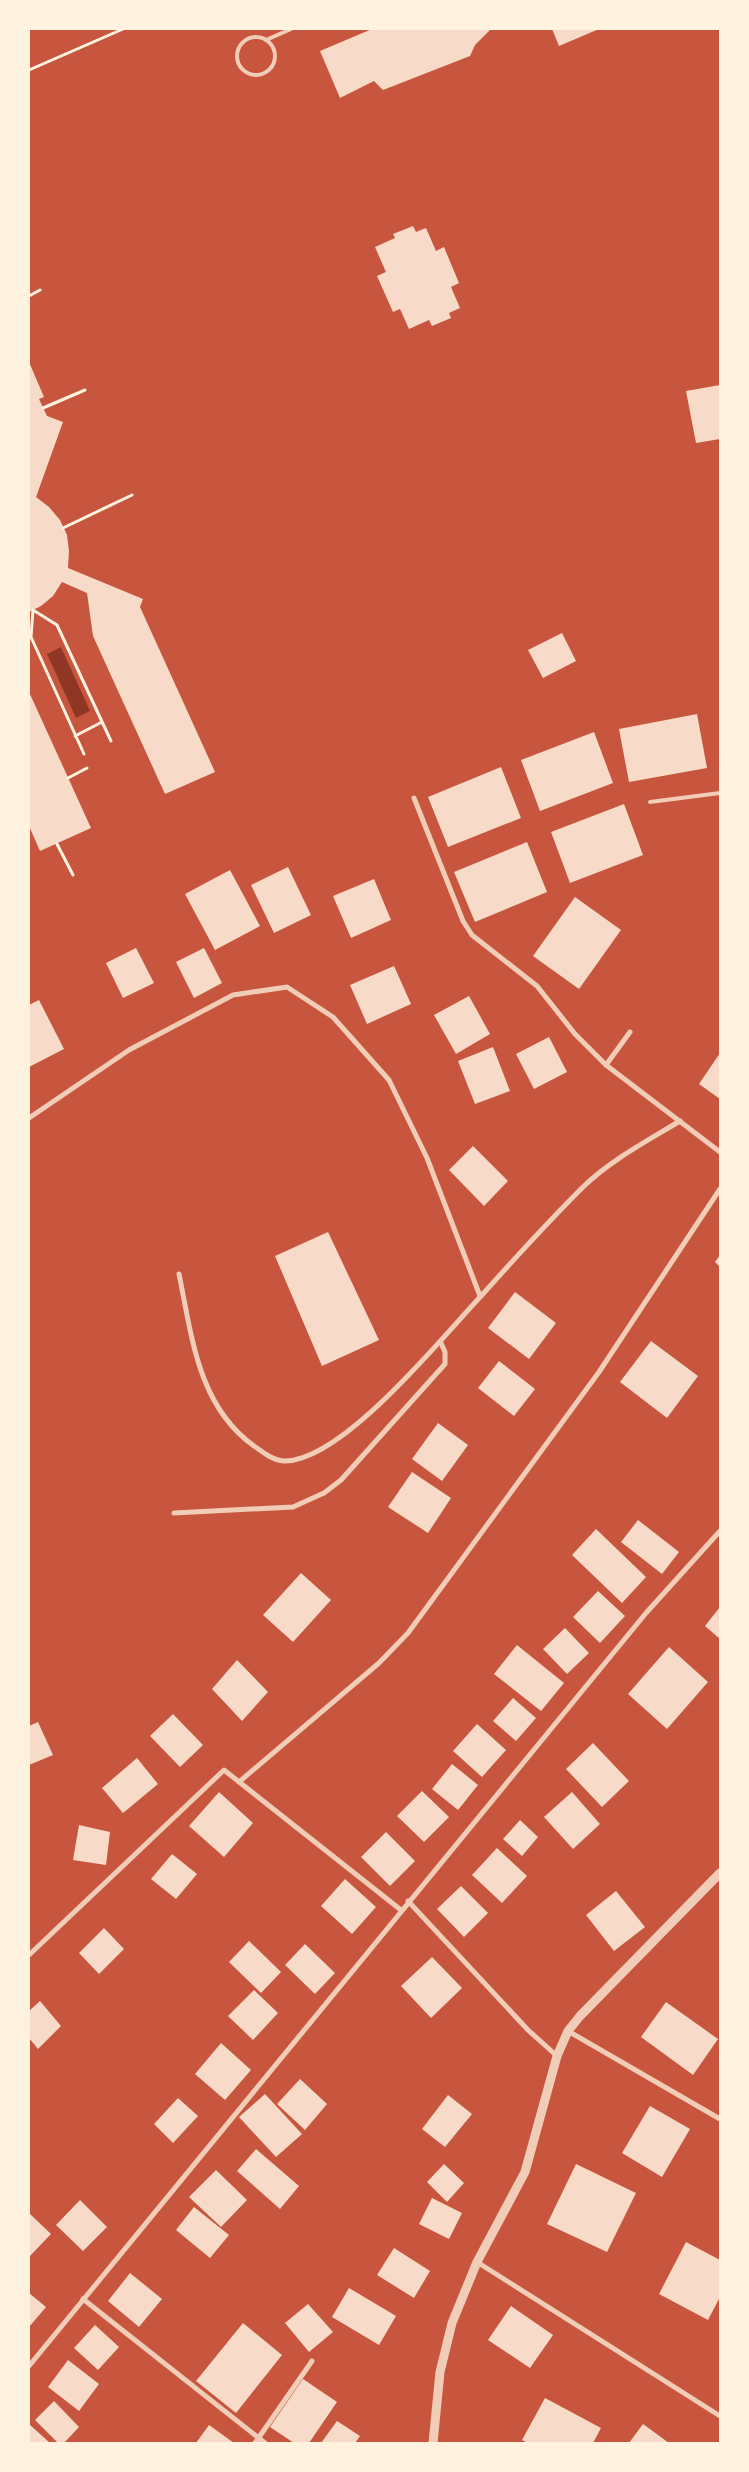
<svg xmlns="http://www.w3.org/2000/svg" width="749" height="2472" font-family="'Alegreya Sans',sans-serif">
	<rect width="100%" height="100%" fill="#c8553d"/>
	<path fill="#8f3625" d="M61 647 90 711 76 718 47 654Z"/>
	<g fill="#f7dbc8">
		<path d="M372 29H491L475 45 470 56 383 90 374 81 340 98 320 51Z"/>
		<path d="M552 29H599L559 46Z"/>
		<path d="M413 226 416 232 426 228 436 251 444 247 459 283 451 287 460 308 449 313 451 318 432 326 429 320 409 329 400 309 393 312 377 276 386 272 375 247 395 238 393 234Z"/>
		<path d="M29 362 44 397 39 399 47 416 63 422 36 497 49 507 60 520 67 535 69 551 68 568 143 599 140 607 215 772 165 794 93 636 87 593 62 582 53 596 41 606 29 612Z"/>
		<path d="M720 385V439L696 443 686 391Z"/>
		<path d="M562 633 576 661 543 678 528 650Z"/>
		<path d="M29 692 91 828 40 851 29 826Z"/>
		<path d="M697 714 707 768 629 782 619 729Z"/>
		<path d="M594 732 613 783 540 811 521 760Z"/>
		<path d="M501 767 521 818 448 847 428 797Z"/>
		<path d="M624 804 643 855 570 883 551 832Z"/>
		<path d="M527 842 547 892 475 922 454 872Z"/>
		<path d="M288 867 311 915 274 933 251 885Z"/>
		<path d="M230 870 260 926 215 950 185 894Z"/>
		<path d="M374 879 391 920 351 938 333 896Z"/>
		<path d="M575 897 621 930 579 989 533 956Z"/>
		<path d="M136 948 154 983 123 998 106 963Z"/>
		<path d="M204 948 222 983 194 998 176 962Z"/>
		<path d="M394 966 411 1004 367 1024 350 985Z"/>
		<path d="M469 996 490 1034 456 1054 434 1015Z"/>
		<path d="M39 1000 64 1049 29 1067V1005Z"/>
		<path d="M549 1037 567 1072 534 1089 516 1054Z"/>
		<path d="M493 1047 510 1091 475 1104 458 1061Z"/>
		<path d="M720 1053V1099L699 1084Z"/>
		<path d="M473 1146 508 1181 484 1206 449 1170Z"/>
		<path d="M328 1232 379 1340 322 1366 275 1256Z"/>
		<path d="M720 1255V1267L715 1262Z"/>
		<path d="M515 1292 556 1323 529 1359 488 1328Z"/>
		<path d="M651 1341 698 1376 667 1418 620 1382Z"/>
		<path d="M499 1361 535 1389 514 1416 478 1388Z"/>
		<path d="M438 1423 468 1445 442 1481 412 1459Z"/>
		<path d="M412 1472 451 1498 428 1533 388 1507Z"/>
		<path d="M638 1520 679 1552 662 1574 621 1542Z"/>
		<path d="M596 1529 646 1577 622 1603 572 1555Z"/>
		<path d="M301 1573 331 1600 293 1642 263 1615Z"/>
		<path d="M598 1591 625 1616 600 1643 573 1617Z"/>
		<path d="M720 1607V1639L705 1626Z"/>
		<path d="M565 1628 589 1653 567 1674 543 1649Z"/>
		<path d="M517 1645 564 1683 541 1711 494 1674Z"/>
		<path d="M669 1647 708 1682 667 1729 628 1694Z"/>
		<path d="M237 1660 268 1692 242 1721 212 1689Z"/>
		<path d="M513 1698 536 1718 516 1741 493 1721Z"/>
		<path d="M173 1714 203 1745 180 1767 150 1736Z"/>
		<path d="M38 1722 53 1755 29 1765V1726Z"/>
		<path d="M477 1724 506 1750 482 1777 453 1751Z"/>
		<path d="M593 1743 629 1781 602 1807 566 1769Z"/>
		<path d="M137 1758 158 1784 123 1813 102 1788Z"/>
		<path d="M452 1764 478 1785 458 1810 432 1789Z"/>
		<path d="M422 1791 449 1817 424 1842 397 1816Z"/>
		<path d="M219 1792 253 1823 224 1857 189 1826Z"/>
		<path d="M572 1792 600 1824 573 1849 544 1817Z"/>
		<path d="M520 1820 538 1837 522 1856 503 1839Z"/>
		<path d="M79 1825 110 1832 106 1865 73 1860Z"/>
		<path d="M386 1832 415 1861 390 1886 361 1857Z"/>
		<path d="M497 1848 527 1876 502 1903 472 1875Z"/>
		<path d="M172 1854 197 1874 176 1899 151 1879Z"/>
		<path d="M345 1879 376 1907 352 1934 321 1906Z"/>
		<path d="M461 1886 488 1913 464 1937 437 1909Z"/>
		<path d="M616 1891 645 1927 614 1951 586 1915Z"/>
		<path d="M104 1928 124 1949 99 1974 79 1953Z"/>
		<path d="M249 1941 281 1972 261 1993 229 1962Z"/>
		<path d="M305 1944 335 1973 315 1994 285 1965Z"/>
		<path d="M432 1957 462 1988 431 2018 401 1986Z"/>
		<path d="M254 1990 278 2013 253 2040 228 2016Z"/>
		<path d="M40 2001 61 2026 38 2049 29 2038V2011Z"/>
		<path d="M666 2002 718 2039 693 2075 641 2037Z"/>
		<path d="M221 2043 251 2070 225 2100 195 2074Z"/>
		<path d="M300 2079 327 2104 305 2130 277 2104Z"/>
		<path d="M265 2094 302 2134 276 2157 239 2117Z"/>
		<path d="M448 2095 472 2114 445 2147 422 2129Z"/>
		<path d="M178 2098 198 2116 173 2143 154 2124Z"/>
		<path d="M650 2106 690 2129 662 2177 622 2153Z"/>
		<path d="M256 2149 299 2186 280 2209 237 2171Z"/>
		<path d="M444 2164 464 2183 447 2202 427 2182Z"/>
		<path d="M576 2164 636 2193 607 2252 547 2224Z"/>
		<path d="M216 2170 247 2200 221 2227 189 2197Z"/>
		<path d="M432 2198 462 2213 449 2239 419 2224Z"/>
		<path d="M80 2200 107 2227 83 2251 56 2225Z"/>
		<path d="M194 2207 229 2235 210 2258 176 2230Z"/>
		<path d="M29 2213 51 2234 29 2257Z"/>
		<path d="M686 2242 720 2260V2297L708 2320 659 2294Z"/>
		<path d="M394 2248 430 2271 414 2298 377 2275Z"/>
		<path d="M130 2273 162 2299 139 2327 108 2301Z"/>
		<path d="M349 2288 396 2316 379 2345 332 2317Z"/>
		<path d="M29 2293 46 2307 29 2327Z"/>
		<path d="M308 2304 333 2332 309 2352 285 2323Z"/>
		<path d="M511 2306 553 2335 530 2368 488 2340Z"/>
		<path d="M243 2323 282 2355 236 2413 196 2381Z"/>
		<path d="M95 2325 119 2347 98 2370 74 2348Z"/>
		<path d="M68 2360 99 2384 79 2411 48 2387Z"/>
		<path d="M303 2379 337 2402 309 2443H294L270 2427Z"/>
		<path d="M545 2398 601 2428 593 2443H528L522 2440Z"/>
		<path d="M54 2401 79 2427 64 2443H58L35 2420Z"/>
		<path d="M337 2421 360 2436 355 2443H321Z"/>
		<path d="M29 2424 50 2443H29Z"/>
		<path d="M643 2424 669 2443H629Z"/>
		<path d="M209 2425 234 2443H196Z"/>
	</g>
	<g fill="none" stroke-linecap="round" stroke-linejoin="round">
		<g stroke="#fff3e0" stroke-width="3">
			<path d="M29 70 123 29"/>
			<path d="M29 296 40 290"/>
			<path d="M43 408 85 390"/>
			<path d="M63 528 132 495"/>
			<path d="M75 736 102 722"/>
			<path d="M84 754 31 637 33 610 57 625 111 741"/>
			<path d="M68 778 87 768"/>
			<path d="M57 844 73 875"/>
		</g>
		<g stroke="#f1ccb7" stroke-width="4">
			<circle cx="256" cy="56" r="19"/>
			<path d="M266 40 291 29"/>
			<path d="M650 802 720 793"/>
		</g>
		<g stroke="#f1ccb7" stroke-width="5">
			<path d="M414 798 463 921 472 935 537 986 575 1034 606 1065 720 1152"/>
			<path d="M606 1065 630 1032"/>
			<path d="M29 1118 129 1050 233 995 287 987 333 1017 389 1080 427 1158 480 1296"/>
			<path d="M179 1274C192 1337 198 1406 254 1446 263 1452 273 1461 285 1461 344 1460 442 1337 482 1295 515 1258 548 1222 583 1187 611 1160 647 1141 680 1121"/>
			<path d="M174 1513 293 1507 324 1493 341 1480 445 1364V1352L441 1343"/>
			<path d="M239 1782 379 1663 408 1633 599 1372 720 1189"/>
			<path d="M408 1901 528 2030 557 2056"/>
			<path d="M29 1955 224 1770 401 1910"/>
			<path d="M568 2031 720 2119"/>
			<path d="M477 2262 720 2416"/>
			<path d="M83 2299 265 2443"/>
			<path d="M29 2366 646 1613 720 1531"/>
			<path d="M255 2443 312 2361"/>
		</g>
		<path stroke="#f1ccb7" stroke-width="9" d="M433 2443 440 2372 452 2323 477 2262 525 2172 557 2056 568 2031 580 2016 720 1873"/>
	</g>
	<rect width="749" height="2472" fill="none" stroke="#fff3e0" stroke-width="60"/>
</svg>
